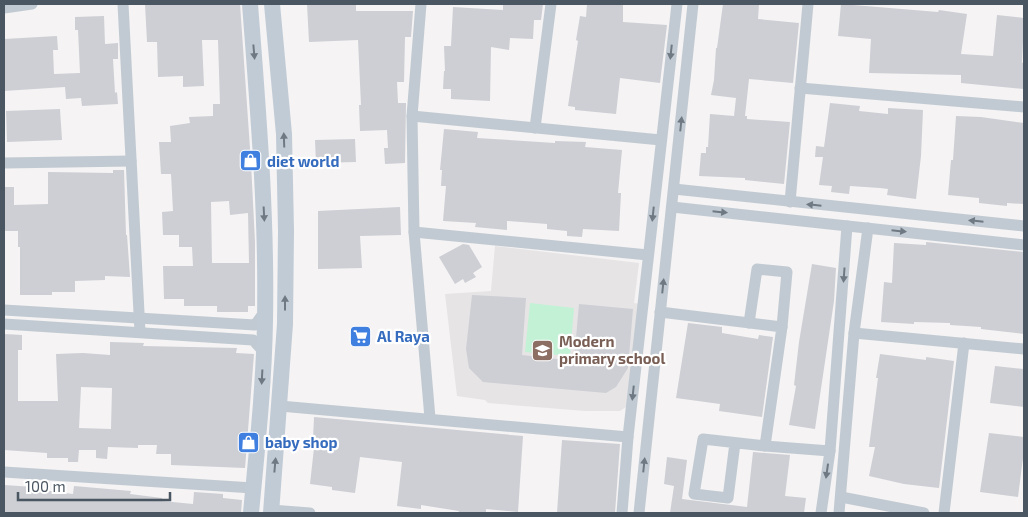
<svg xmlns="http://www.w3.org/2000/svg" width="1028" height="517" font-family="'Exo 2',sans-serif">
	<rect width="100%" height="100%" fill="#f5f3f3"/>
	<path fill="#e6e4e5" d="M495 246 639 263 634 303 640 304 629 405 620 411H585L488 403 485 400 457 396 445 294 491 291Z"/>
	<path fill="#c3f1d5" d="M530 303 574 308 570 356 525 352Z"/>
	<g fill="#cdcfd5" fill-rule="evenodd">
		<path d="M145 4H240L251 163 255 242V306H248V312H217V306H184V299H164L163 266H193L192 247H179V235H163L162 212 173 211 171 174H161L159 142H171L170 126 190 123 189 117 213 116V104H220L218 40H202L204 86 183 87V76L158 77 157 42H147ZM229 201 230 215 248 213 249 263H212L211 202Z"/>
		<path d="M307 4H356V11H413L411 37H405L404 82H397L398 103H406L405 163 385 164 384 148H388L387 130 360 131 359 105H361L358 40 309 42Z"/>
		<path d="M503 4H543L541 20H534L533 39 510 38 509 50 491 47 490 101 451 99V89H443L444 71H445L444 46H451L453 7 503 10Z"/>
		<path d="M587 4H623V22L667 25 660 83 620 78 616 114 575 110V107L568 106 578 41 576 40 580 16 586 17Z"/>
		<path d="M723 4H759L758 19 799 23 793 83 749 79 745 116H747V119L790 122 784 184 745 180V178L699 176 701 153H706V147H708L710 114 734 116 736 98 711 95 714 80 716 48H717Z"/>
		<path d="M841 4 938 12 939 10 967 14 961 54 993 56 997 15 1024 18 1022 63 1024 62V89L961 83V75L869 73 871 39 838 36Z"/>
		<path d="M104 16 105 44 118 43V59H113L115 93 117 92 118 104 82 106 81 98 66 99 65 87 4 91V39L57 36 58 50H53L54 74 80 73 78 30H75V17Z"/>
		<path d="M830 103 860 106 859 111 888 114V108L923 110 921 156 916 199 887 195 888 189 880 188 850 186 849 194 831 192 832 186 819 185 823 157H815L816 146 824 147Z"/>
		<path d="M60 109 62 140 7 142 6 111Z"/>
		<path d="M956 116 981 117 1024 123V204L1007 203V206L979 203V198L948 195 951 160H953Z"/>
		<path d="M444 129 478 132 477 138 555 143V141L586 142 585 147 622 150 618 193H621L619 231 583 229 582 237 567 236V231L547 229V224L507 221V230L475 227 476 223 443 221 446 186H441L442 170H440Z"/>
		<path d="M355 139 356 162 316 163 315 140Z"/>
		<path d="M113 170H124L126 235H127L130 277 105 276V280L75 281V292H52V295H20V247H18V231H4V187H14V205L48 204V172L113 173Z"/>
		<path d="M400 207 401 235 360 236 362 268 318 269V211Z"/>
		<path d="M926 242 1024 252V334L981 329V327L950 325V323L914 322V324L881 322 884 282 892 283 894 243 926 245Z"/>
		<path d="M463 244 469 245 482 267 473 273 476 277 465 283 463 279 455 284 439 257Z"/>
		<path d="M812 264 836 268 834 301 815 429 789 425 796 386 794 385 799 342Z"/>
		<path d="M472 295 526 298 522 355 574 361 579 304 633 309 628 368 616 387 606 393 483 382 469 368 466 349Z"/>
		<path d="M688 323 722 327V333L758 339 759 335 773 337 762 417 719 411 720 404 676 398Z"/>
		<path d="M4 334 22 335V350H18V401H58L56 354 83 353 110 355V342L144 343 143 346 237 348 236 353 254 354 245 468 171 465V454H156L157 445H138V448L108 447 107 459 96 458V450H79L78 462H68V458H47V453L4 450ZM81 387 112 388 111 429 79 428Z"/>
		<path d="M880 354 926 360V357L954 361 939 488 904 484 869 476 875 447H869L878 378H876Z"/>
		<path d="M995 366 1024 369V407L990 403Z"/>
		<path d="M314 417 523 436 518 512 486 509V513H458L459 511 421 505V509L397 506 402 462 360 457 355 493 332 490V487L310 484 315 439H313Z"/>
		<path d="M989 433 1024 437V450L1018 497 980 492Z"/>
		<path d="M562 440 620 444 615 513H557Z"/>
		<path d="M753 452 790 455 785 496 806 498 804 513H670L674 486 664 484 667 457 687 460 682 499 747 507Z"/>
		<path d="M4 485 34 487V489L73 494 74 486 131 491 130 494 162 498V501L193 504 194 492 223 494V498L242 500 241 513H4Z"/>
	</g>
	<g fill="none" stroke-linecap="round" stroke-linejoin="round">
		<g stroke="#c1cad2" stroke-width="11">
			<path d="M123 4 140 332"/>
			<path d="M421 4 412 116 414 232 430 418"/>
			<path d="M4 8 32 4"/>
			<path d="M800 88 1024 107"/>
			<path d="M412 116 661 140"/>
			<path d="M535 128 551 4"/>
			<path d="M4 163 131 161"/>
			<path d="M674 189 1024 226"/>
			<path d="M790 202 808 4"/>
			<path d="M672 207 1024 245"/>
			<path d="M414 232 648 255"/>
			<path d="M4 310 255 325 265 311"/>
			<path d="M660 312 782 327 765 446 703 439 694 494 728 498 735 443"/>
			<path d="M749 323 757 269 787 272 782 327"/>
			<path d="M4 324 253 340 264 352"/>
			<path d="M854 333 1024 349"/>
			<path d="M280 406 628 437"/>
			<path d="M765 446 830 451"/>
			<path d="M4 472 253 488"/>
			<path d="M841 497 924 513"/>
			<path d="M271 510 310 513"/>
			<path d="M622 513 628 437 677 4"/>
			<path d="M639 513 693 4"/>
			<path d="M821 513 830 451 847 226"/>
			<path d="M839 513 854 333 868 228"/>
			<path d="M944 513 964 343"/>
		</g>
		<g stroke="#c1cbd6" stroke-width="16">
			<path d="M250 4C258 109 267 215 265 321 264 385 257 449 251 513"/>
			<path d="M271 513 285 324 286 231 284 134 272 4"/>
		</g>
	</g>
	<defs><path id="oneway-solid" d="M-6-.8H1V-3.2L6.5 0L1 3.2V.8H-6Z" transform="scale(1.25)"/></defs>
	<g fill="#6e7984">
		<use href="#oneway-solid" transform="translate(254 52) rotate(85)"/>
		<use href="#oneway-solid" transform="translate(284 140) rotate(-92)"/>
		<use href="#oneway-solid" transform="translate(264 214) rotate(87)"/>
		<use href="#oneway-solid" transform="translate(285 303) rotate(-90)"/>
		<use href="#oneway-solid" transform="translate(262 377) rotate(93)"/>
		<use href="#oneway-solid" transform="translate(275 465) rotate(-85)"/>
	</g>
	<g fill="#6e7983">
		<use href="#oneway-solid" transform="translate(671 52) rotate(96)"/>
		<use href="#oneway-solid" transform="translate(681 124) rotate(-84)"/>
		<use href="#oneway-solid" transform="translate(814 205) rotate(-174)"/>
		<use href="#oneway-solid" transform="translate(720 212) rotate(6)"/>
		<use href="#oneway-solid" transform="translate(653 214) rotate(96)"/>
		<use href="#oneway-solid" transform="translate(976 221) rotate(-174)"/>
		<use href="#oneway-solid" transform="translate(899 231) rotate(6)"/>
		<use href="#oneway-solid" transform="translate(844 275) rotate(94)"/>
		<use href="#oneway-solid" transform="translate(663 286) rotate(-84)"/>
		<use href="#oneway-solid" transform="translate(633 393) rotate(96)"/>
		<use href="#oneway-solid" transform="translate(644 465) rotate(-84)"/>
		<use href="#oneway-solid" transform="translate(827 471) rotate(98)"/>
	</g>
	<defs>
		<symbol id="shop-square" viewBox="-11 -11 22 22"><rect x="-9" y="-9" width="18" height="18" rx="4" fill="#3f7fe0" stroke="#fff"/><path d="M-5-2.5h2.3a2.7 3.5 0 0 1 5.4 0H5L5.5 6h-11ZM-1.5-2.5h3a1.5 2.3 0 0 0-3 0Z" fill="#fff"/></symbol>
		<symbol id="supermarket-square" viewBox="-11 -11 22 22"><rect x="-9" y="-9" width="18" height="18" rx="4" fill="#3f7fe0" stroke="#fff"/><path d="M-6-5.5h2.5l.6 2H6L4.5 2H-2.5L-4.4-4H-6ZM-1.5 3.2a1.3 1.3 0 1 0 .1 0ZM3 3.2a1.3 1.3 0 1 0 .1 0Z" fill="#fff"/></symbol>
		<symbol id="school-square" viewBox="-11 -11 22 22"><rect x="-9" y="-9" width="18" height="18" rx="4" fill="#8d6e63" stroke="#fff"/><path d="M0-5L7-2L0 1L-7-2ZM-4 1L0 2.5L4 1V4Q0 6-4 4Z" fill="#fff"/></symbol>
	</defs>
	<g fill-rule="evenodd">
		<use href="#shop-square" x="238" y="148" width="25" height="25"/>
		<use href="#supermarket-square" x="348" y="324" width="25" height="25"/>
		<use href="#school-square" x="530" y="338" width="25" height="25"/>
		<use href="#shop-square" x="236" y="430" width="25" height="25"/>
	</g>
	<g text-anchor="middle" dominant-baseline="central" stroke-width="4.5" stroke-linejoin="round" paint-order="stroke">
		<g font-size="15" font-weight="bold" fill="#366cbe" stroke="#fff" text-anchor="start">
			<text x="267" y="161">diet world</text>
			<text x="377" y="336">Al Raya</text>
			<text x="265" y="442">baby shop</text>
		</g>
		<g font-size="15" font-weight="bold" fill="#785e54" stroke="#fff" text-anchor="start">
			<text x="559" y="341">Modern<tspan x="559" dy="17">primary school</tspan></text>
		</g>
	</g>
	<rect width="1028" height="517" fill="none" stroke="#4a5661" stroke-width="10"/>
	<path d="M18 492v8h152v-8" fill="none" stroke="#4a5661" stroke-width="2.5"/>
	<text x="25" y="492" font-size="15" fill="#4a5661" stroke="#ffffff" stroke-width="4" paint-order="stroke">100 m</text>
</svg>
